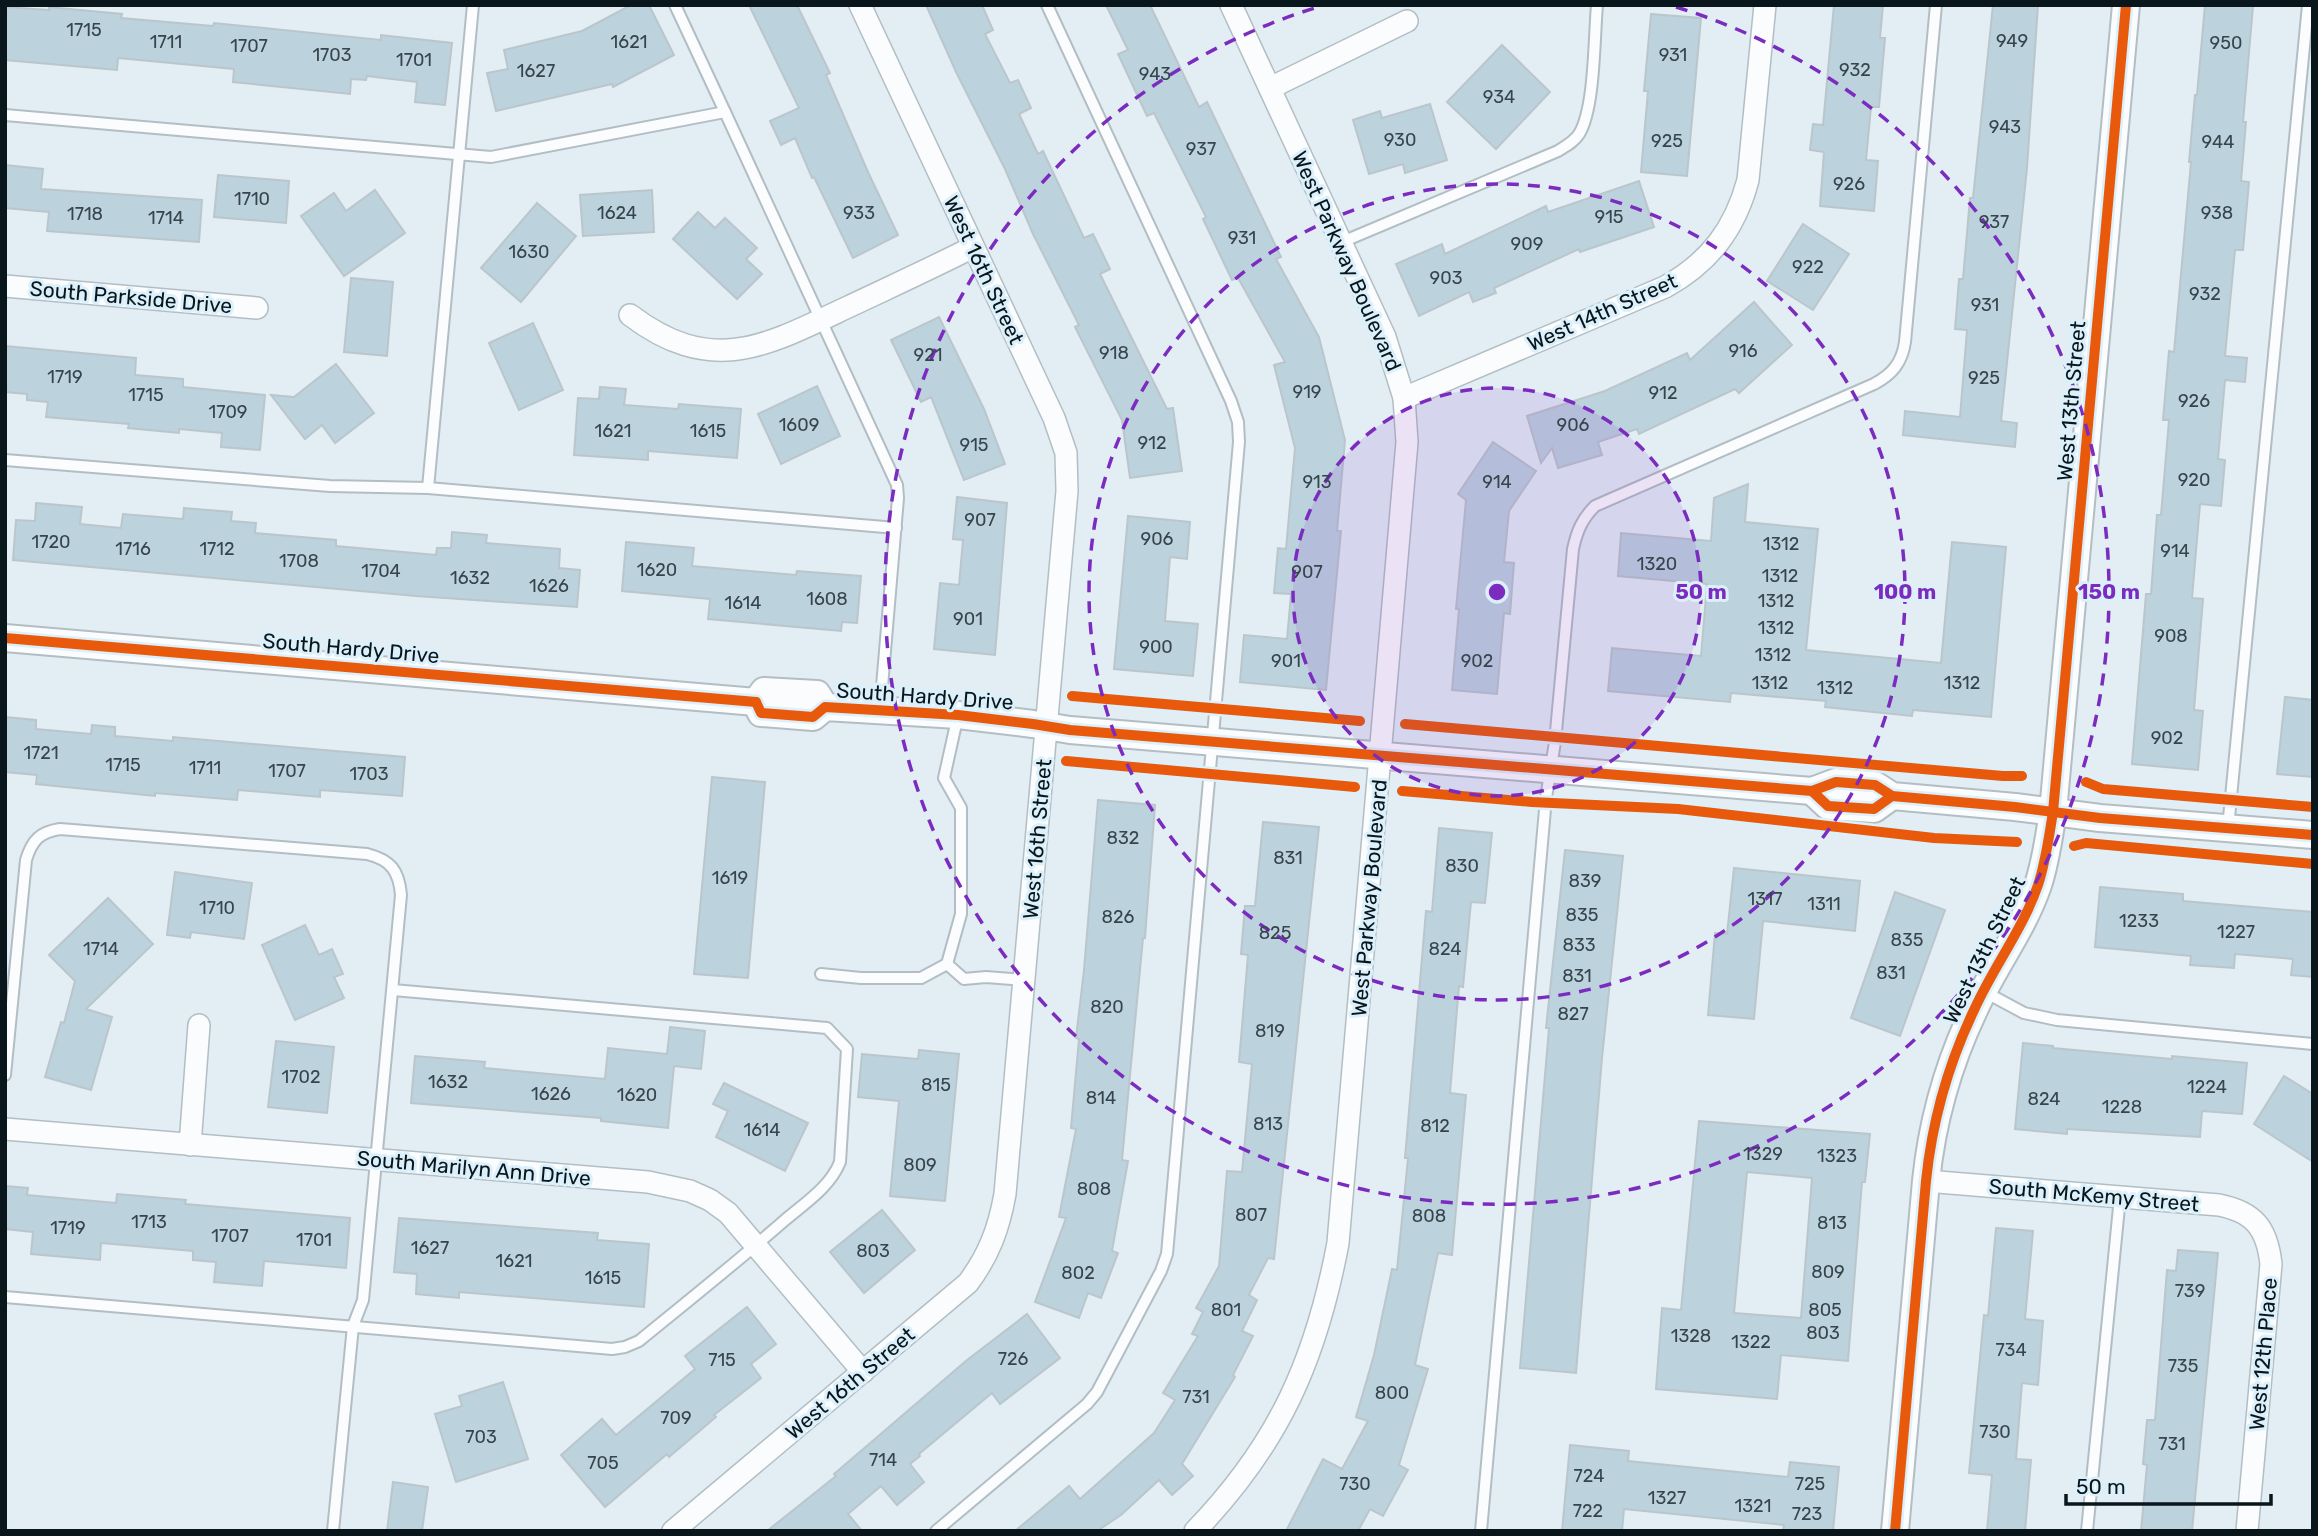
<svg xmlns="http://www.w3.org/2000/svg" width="2318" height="1536" font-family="Rubik,sans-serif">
	<rect width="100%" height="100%" fill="#e2eef4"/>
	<g fill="#bcd2dd" stroke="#bac6cc" stroke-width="2" fill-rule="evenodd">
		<path d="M631 5H649L674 55 613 87 612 84 496 111 487 73 508 69 504 50 582 31Z"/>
		<path d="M749 5H797L830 73 826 75 868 172 898 235 853 258 814 177 812 178 795 138 781 145 770 121 799 108Z"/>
		<path d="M926 5H982L993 30 985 34 1010 83 1018 80 1031 108 1019 114 1038 154 1043 151 1084 238 1093 234 1110 269 1100 274 1167 409 1173 408 1182 471 1130 478 1122 420 1075 327 1079 325 1033 234 1005 169 957 74Z"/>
		<path d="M1106 5H1150L1199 107 1207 102 1281 257 1276 259 1319 337 1345 440 1337 531H1341L1326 690 1240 682 1244 635 1287 639 1291 594 1274 593 1278 548 1286 549 1295 448 1274 365 1285 362 1238 278 1232 280 1203 219 1206 217 1154 113 1147 116 1118 54 1128 50Z"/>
		<path d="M1834 5H1883L1880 38H1885L1879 107H1871L1866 160 1878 161 1874 211 1820 206 1824 152 1810 150 1813 124 1823 125Z"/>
		<path d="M1993 5H2038L2027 168 2001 421 2017 423 2015 447 1903 435 1905 411 1960 417 1967 330 1955 329 1959 279H1963L1970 198H1973Z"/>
		<path d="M2205 5 2253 6 2243 122H2246L2241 181 2249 182 2243 250H2235L2225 356 2247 358 2245 382 2225 380 2218 459 2225 460 2221 506 2200 504 2192 598 2203 599 2194 710 2203 711 2198 770 2132 764 2146 594H2151L2157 515H2161L2169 420H2163L2169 351 2174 352 2191 162H2189L2195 95H2197Z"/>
		<path d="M5 7 49 10V7L122 14 121 18 213 26 214 23 381 40V35L452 43 445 105 415 102 417 82 367 76 366 80 351 79 350 94 233 82 234 69 118 58 117 70 5 60Z"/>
		<path d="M1651 14 1701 18 1687 176 1641 172 1648 91H1644Z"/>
		<path d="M1502 45 1550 92 1496 149 1447 102Z"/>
		<path d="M1430 104 1447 160 1405 173 1403 164 1369 174 1353 120 1380 111 1382 118Z"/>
		<path d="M5 165 43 169 41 189 202 200 199 242 47 231 49 212 5 208Z"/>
		<path d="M218 175 289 181 286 223 214 217Z"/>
		<path d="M1639 181 1654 227 1580 252 1579 249 1494 288 1496 293 1473 302 1469 292 1419 316 1396 264 1442 244 1445 254 1546 206 1548 212Z"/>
		<path d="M375 190 405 233 344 276 301 216 334 193 346 211Z"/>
		<path d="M652 190 654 232 583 236 580 195Z"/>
		<path d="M537 203 576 236 521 302 481 268Z"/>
		<path d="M698 212 715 228 725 218 757 248 746 259 762 274 737 299 673 239Z"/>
		<path d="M1803 224 1849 254 1813 310 1767 281Z"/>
		<path d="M351 278 393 282 387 356 344 352Z"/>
		<path d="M1754 302 1792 345 1739 393 1735 389 1639 434 1637 429 1598 442 1602 455 1558 468 1552 448 1541 463 1527 416 1605 391 1687 353 1690 360Z"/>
		<path d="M939 317 984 409 1005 464 964 480 931 397 921 402 891 340Z"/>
		<path d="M533 323 563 390 519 410 489 343Z"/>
		<path d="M5 346 136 358 135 375 183 379V387L265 395 260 450 221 447 222 433 179 429V433L128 428 129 424 46 417 48 402 27 400V394L5 392Z"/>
		<path d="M336 364 374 413 335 443 322 425 305 439 271 395 294 397Z"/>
		<path d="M817 386 840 436 781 464 758 414Z"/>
		<path d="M600 387 626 389 624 405 678 409 679 404 741 409 737 458 648 451V460L574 455 578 398 599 399Z"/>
		<path d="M1493 442 1536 471 1509 511 1504 562 1514 563 1510 614 1504 613 1497 694 1452 690 1459 609H1456L1466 500 1458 494Z"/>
		<path d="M1748 484 1745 522 1818 529 1806 650 1941 663 1952 542 2006 547 1991 717 1913 710 1912 716 1825 707 1826 701 1731 693 1730 702 1608 691 1612 648 1701 656 1707 584 1618 576 1621 533 1711 541 1714 498Z"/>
		<path d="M957 497 1007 503 995 655 934 649 940 583 959 585 963 540 953 539Z"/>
		<path d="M36 503 82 507 80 524 121 528 123 514 183 519 184 508 232 512 231 521 256 523 255 533 336 540V546L436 555 437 548H451L452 532 487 535 486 543 560 549 559 568 580 570 577 607 416 596 13 560 16 520 35 521Z"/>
		<path d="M1128 516 1190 522 1187 559 1170 557 1165 621 1198 624 1193 676 1114 669Z"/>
		<path d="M626 542 694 548 692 566 796 575 797 571 861 576 857 623 842 622 841 631 708 619 710 599 622 591Z"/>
		<path d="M2285 697 2313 700V777L2277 774Z"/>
		<path d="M5 717 36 720V729L91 734 92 725 115 727V736L173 741V737L405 757 402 796 320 790V797L238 790 237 800 155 793V796L36 784 37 775 5 772Z"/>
		<path d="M712 777 765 782 748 978 694 974Z"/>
		<path d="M1098 800 1155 805 1145 938H1143L1122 1160 1128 1161 1112 1251 1118 1253 1101 1298 1088 1293 1079 1318 1035 1302 1066 1218 1059 1217 1076 1129 1071 1128 1079 1039 1076 1038 1084 970Z"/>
		<path d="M1263 822 1319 827 1274 1259 1268 1258 1249 1295 1257 1300 1242 1331 1253 1336 1233 1375 1235 1377 1182 1464 1193 1476 1172 1495 1159 1480 1121 1515 1097 1531H1015L1069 1486 1080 1499 1154 1433 1175 1400 1163 1393 1198 1336 1192 1334 1203 1312 1196 1308 1219 1266 1227 1171 1242 1172 1252 1064 1239 1062 1248 955 1241 954 1245 906H1255Z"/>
		<path d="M1439 828 1492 833 1485 903 1471 902 1463 987 1459 986 1450 1093 1466 1095 1452 1255 1438 1253 1415 1365 1428 1369 1399 1465 1408 1470 1383 1516 1370 1509 1358 1531H1286L1323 1459 1342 1469 1368 1421 1356 1417 1374 1355 1392 1269 1397 1270 1408 1158H1405L1426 911 1432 912Z"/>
		<path d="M1565 850 1623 856 1602 1058 1576 1373 1520 1368 1549 1028H1546Z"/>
		<path d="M1734 868 1860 881 1855 931 1763 921 1754 1019 1708 1015 1715 933 1727 934Z"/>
		<path d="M175 872 252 883 244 939 191 932 190 938 167 935Z"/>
		<path d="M2100 887 2183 894V901L2313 912V977L2291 975 2293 959 2235 954 2234 968 2190 965 2191 956 2095 947Z"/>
		<path d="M1895 892 1945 910 1900 1036 1851 1018Z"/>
		<path d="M108 898 153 944 86 1009 112 1017 91 1090 45 1077 61 1022 64 1023 75 981 49 955Z"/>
		<path d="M305 925 319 955 332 949 343 974 334 977 344 998 295 1020 262 945Z"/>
		<path d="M670 1027 705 1031 701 1069 674 1066 668 1128 601 1121V1118L411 1103 415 1056 485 1062 484 1068 605 1079 608 1048 667 1054Z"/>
		<path d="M276 1041 334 1047 327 1113 268 1107Z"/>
		<path d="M2023 1043 2053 1046V1048L2172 1059V1056L2247 1063 2242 1114 2202 1111 2200 1137 2067 1129V1134L2015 1129Z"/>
		<path d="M919 1050 959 1054 945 1201 890 1196 899 1101 858 1097 862 1054 918 1059Z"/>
		<path d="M2284 1076 2313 1094V1162L2254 1124Z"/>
		<path d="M724 1083 808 1123 785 1171 716 1137 728 1111 713 1104Z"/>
		<path d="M1699 1121 1870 1134 1865 1182H1862L1848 1361 1781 1355 1777 1399 1656 1389 1662 1308 1681 1310ZM1747 1172 1812 1178 1801 1318 1734 1313Z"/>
		<path d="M5 1186 28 1188 27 1195 116 1203 117 1194 186 1200 185 1204 350 1218 346 1268 264 1261 262 1286 214 1282 216 1262 193 1260V1251L101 1243 100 1260 31 1254 33 1232 5 1229Z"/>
		<path d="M882 1210 915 1250 864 1293 830 1252Z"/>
		<path d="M399 1218 598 1233 597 1240 649 1244 644 1307 459 1292V1298L416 1294 417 1274 394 1272Z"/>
		<path d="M1996 1228 2033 1231 2025 1319 2043 1321 2038 1385 2022 1383 2016 1459 2031 1460 2025 1531H1987L1992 1475 1969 1473 1984 1315 1988 1316Z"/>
		<path d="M2178 1250 2218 1253 2192 1531H2141L2147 1465 2143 1464 2147 1420H2155L2167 1270 2176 1271Z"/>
		<path d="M747 1307 776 1344 751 1364 761 1378 714 1415 716 1417 669 1457 667 1454 605 1507 561 1455 602 1419 616 1435 695 1369 685 1356Z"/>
		<path d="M1027 1314 1060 1358 1000 1404 992 1393 919 1454 920 1456 910 1464 924 1482 897 1505 881 1486 848 1514 862 1531H767L836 1476 834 1474 967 1360Z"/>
		<path d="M503 1382 528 1459 456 1482 435 1414 462 1406 459 1396Z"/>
		<path d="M1570 1445 1629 1451 1628 1461 1788 1477 1790 1462 1839 1467 1833 1531H1783L1784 1525 1624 1509 1622 1531H1562Z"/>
		<path d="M393 1482 428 1487 422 1531H387Z"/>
	</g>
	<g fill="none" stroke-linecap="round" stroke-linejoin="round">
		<defs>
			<g id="service">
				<path d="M675 5 725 112"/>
				<path d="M5 115 491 157 725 112 897 485 898 498 880 710"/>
				<path d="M1342 242 1558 151C1566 146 1574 142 1579 134 1595 108 1594 38 1597 5"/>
				<path d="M5 460 330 486 428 488 473 5"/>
				<path d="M428 488 896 528"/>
				<path d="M2228 828 2308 5"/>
				<path d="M947 964 964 979 986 977 1024 980"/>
				<path d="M821 974 861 978H921L947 964 961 914V808L944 778 958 715"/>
				<path d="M1983 991 2024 1013 2057 1020 2313 1044"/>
				<path d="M5 1075 26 860C32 840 40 832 60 829L367 854C391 860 399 871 401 895L363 1300 353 1326 333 1531"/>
				<path d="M5 1297 612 1349 625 1347 639 1341C688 1301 737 1262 785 1220 805 1203 830 1187 840 1162L847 1049 827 1028 393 990"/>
				<path d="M936 1531 1087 1404 1097 1392 1161 1271 1167 1254 1239 442 1238 422 1231 401 1047 5"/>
				<path d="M1481 1531 1546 798 1555 742 1573 549C1577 531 1582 519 1595 506L1874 384C1893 374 1902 362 1905 342L1936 5"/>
				<path d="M2087 1531 2120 1197"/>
			</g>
			<g id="minor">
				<path d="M1270 88 1407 21"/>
				<path d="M5 286 257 308"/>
				<path d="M630 315C712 377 766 346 848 307 890 287 932 268 973 247"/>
				<path d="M1404 398 1665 287C1709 263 1735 229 1748 180L1765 5"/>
				<path d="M5 1129 648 1182 690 1191 710 1200 728 1213 863 1372"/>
				<path d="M190 1145 199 1025"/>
				<path d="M1926 1181 2219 1205C2254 1212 2267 1228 2271 1264L2247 1531"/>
				<path d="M673 1531 968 1283C989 1255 999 1228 1005 1194L1067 491 1066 453 1054 418 860 5"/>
				<path d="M1195 1531C1279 1444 1316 1360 1338 1243L1407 442 1404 398 1385 337 1231 5"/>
			</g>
			<g id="tertiary">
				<path d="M5 638 756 702"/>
				<path d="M756 702 761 713 813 717 825 707 958 715 1033 724 1070 730 1812 791 1836 782 1875 785 1892 796 2015 807 2100 818 2313 835"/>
				<path d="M756 702 764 691 817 694 825 707"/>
				<path d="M1812 791 1828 806 1874 809 1892 796"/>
				<path d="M1895 1531 1926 1181C1932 1122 1949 1062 1975 1008 1994 966 2023 929 2038 885 2046 861 2049 836 2053 812L2126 5"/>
			</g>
		</defs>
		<use href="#service" stroke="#b2bec4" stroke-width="14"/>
		<use href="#minor" stroke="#b2bec4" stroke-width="24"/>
		<use href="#tertiary" stroke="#b2bec4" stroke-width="30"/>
		<use href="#service" stroke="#fbfcfd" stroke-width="10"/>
		<use href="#minor" stroke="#fbfcfd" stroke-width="21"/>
		<use href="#tertiary" stroke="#fbfcfd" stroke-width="26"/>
		<defs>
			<g id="cycleway">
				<path d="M5 638 756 702"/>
				<path d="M1072 696 1360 721"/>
				<path d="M756 702 761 713 813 717 825 707 958 715 1033 724 1070 730 1812 791 1836 782 1875 785 1892 796 2015 807 2100 818 2313 835"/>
				<path d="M1405 724 2003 776H2022"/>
				<path d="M1066 761 1355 787"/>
				<path d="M2086 782 2103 789 2313 807"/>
				<path d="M1402 791 1532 802 1678 809 1934 838 2017 842"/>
				<path d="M1812 791 1828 806 1874 809 1892 796"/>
				<path d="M2074 846 2086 843 2313 864"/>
				<path d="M1895 1531 1926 1181C1932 1122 1949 1062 1975 1008 1994 966 2023 929 2038 885 2046 861 2049 836 2053 812L2126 5"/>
			</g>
		</defs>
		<use href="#cycleway" stroke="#dbf0fb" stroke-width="15"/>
		<use href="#cycleway" stroke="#e8590c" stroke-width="10"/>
	</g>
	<circle cx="1497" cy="592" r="204" fill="#7b2cbf" fill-opacity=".12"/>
	<g fill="none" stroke="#7b2cbf" stroke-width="3.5" stroke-dasharray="12 9">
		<circle cx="1497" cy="592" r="204"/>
		<circle cx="1497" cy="592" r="408"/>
		<path d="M1676 7A612 612 0 1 1 1318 7"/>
	</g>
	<g text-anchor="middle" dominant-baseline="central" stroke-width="6" stroke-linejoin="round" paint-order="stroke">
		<g font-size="18" fill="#36454c">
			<text x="84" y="30">1715</text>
			<text x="2012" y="41">949</text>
			<text x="166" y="42">1711</text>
			<text x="629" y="42">1621</text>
			<text x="2226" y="43">950</text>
			<text x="249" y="46">1707</text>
			<text x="332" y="55">1703</text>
			<text x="1673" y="55">931</text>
			<text x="414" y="60">1701</text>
			<text x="1855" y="70">932</text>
			<text x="536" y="71">1627</text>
			<text x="1155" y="74">943</text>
			<text x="1499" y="97">934</text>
			<text x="2005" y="127">943</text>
			<text x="1400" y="140">930</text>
			<text x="1667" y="141">925</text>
			<text x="2218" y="142">944</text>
			<text x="1201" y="149">937</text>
			<text x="1849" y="184">926</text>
			<text x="252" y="199">1710</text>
			<text x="617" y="213">1624</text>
			<text x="859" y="213">933</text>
			<text x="2217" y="213">938</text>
			<text x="85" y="214">1718</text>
			<text x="1609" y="217">915</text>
			<text x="166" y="218">1714</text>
			<text x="1994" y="222">937</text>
			<text x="1242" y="238">931</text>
			<text x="1527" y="244">909</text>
			<text x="529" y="252">1630</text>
			<text x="1808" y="267">922</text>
			<text x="1446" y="278">903</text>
			<text x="2205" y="294">932</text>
			<text x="1985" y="305">931</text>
			<text x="1743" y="351">916</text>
			<text x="1114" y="353">918</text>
			<text x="928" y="355">921</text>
			<text x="65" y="377">1719</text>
			<text x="1984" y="378">925</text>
			<text x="1307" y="392">919</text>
			<text x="1663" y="393">912</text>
			<text x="146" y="395">1715</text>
			<text x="2194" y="401">926</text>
			<text x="228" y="412">1709</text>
			<text x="799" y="425">1609</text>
			<text x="1573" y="425">906</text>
			<text x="613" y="431">1621</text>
			<text x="708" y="431">1615</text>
			<text x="1152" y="443">912</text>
			<text x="974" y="445">915</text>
			<text x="2194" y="480">920</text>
			<text x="1317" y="482">913</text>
			<text x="1497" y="482">914</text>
			<text x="980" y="520">907</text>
			<text x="1157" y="539">906</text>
			<text x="51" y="542">1720</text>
			<text x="1781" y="544">1312</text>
			<text x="133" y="549">1716</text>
			<text x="217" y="549">1712</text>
			<text x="2175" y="551">914</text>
			<text x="299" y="561">1708</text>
			<text x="1657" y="564">1320</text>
			<text x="657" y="570">1620</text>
			<text x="381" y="571">1704</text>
			<text x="1307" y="572">907</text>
			<text x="1780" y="576">1312</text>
			<text x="470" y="578">1632</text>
			<text x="549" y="586">1626</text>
			<text x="827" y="599">1608</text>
			<text x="1776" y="601">1312</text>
			<text x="743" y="603">1614</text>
			<text x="968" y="619">901</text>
			<text x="1776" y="628">1312</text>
			<text x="2171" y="636">908</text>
			<text x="1156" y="647">900</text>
			<text x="1773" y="655">1312</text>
			<text x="1286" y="661">901</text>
			<text x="1477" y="661">902</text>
			<text x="1770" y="683">1312</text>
			<text x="1962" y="683">1312</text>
			<text x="1835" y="688">1312</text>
			<text x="2167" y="738">902</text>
			<text x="41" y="753">1721</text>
			<text x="123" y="765">1715</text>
			<text x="205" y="768">1711</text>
			<text x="287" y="771">1707</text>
			<text x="369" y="774">1703</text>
			<text x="1123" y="838">832</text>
			<text x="1288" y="858">831</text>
			<text x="1462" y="866">830</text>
			<text x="730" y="878">1619</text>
			<text x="1585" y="881">839</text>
			<text x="1765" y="899">1317</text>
			<text x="1824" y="904">1311</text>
			<text x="217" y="908">1710</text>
			<text x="1582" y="915">835</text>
			<text x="1118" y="917">826</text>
			<text x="2139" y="921">1233</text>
			<text x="2236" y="932">1227</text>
			<text x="1275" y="933">825</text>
			<text x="1907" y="940">835</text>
			<text x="1579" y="945">833</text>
			<text x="101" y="949">1714</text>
			<text x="1445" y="949">824</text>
			<text x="1891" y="973">831</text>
			<text x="1577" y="976">831</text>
			<text x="1107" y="1007">820</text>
			<text x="1573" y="1014">827</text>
			<text x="1270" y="1031">819</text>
			<text x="301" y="1077">1702</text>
			<text x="448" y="1082">1632</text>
			<text x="936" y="1085">815</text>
			<text x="2207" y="1087">1224</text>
			<text x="551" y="1094">1626</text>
			<text x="637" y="1095">1620</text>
			<text x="1101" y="1098">814</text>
			<text x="2044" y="1099">824</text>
			<text x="2122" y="1107">1228</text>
			<text x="1268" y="1124">813</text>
			<text x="1435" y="1126">812</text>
			<text x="762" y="1130">1614</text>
			<text x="1763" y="1154">1329</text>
			<text x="1837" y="1156">1323</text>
			<text x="920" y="1165">809</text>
			<text x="1094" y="1189">808</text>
			<text x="1251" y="1215">807</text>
			<text x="1429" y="1216">808</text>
			<text x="149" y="1222">1713</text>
			<text x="1832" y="1223">813</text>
			<text x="68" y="1228">1719</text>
			<text x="230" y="1236">1707</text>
			<text x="314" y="1240">1701</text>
			<text x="430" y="1248">1627</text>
			<text x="873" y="1251">803</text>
			<text x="514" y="1261">1621</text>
			<text x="1828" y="1272">809</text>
			<text x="1078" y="1273">802</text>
			<text x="603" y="1278">1615</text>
			<text x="2190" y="1291">739</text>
			<text x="1226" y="1310">801</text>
			<text x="1825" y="1310">805</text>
			<text x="1823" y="1333">803</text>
			<text x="1691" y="1336">1328</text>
			<text x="1751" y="1342">1322</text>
			<text x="2011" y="1350">734</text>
			<text x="1013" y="1359">726</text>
			<text x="722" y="1360">715</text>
			<text x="2183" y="1366">735</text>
			<text x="1392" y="1393">800</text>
			<text x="1196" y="1397">731</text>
			<text x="676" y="1418">709</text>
			<text x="1995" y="1432">730</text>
			<text x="481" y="1437">703</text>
			<text x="2172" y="1444">731</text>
			<text x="883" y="1460">714</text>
			<text x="603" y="1463">705</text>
			<text x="1589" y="1476">724</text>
			<text x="1355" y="1484">730</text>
			<text x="1810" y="1484">725</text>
			<text x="1667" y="1498">1327</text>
			<text x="1753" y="1506">1321</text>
			<text x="1588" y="1511">722</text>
			<text x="1807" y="1514">723</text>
		</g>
		<g font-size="21" fill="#09161c" stroke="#dbf0fb">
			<text transform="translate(1347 261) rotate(66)">West Parkway Boulevard</text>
			<text transform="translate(984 270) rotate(65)">West 16th Street</text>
			<text transform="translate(131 297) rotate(5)">South Parkside Drive</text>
			<text transform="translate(1602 312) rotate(-24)">West 14th Street</text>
			<text transform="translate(2071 401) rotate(-85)">West 13th Street</text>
			<text transform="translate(351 648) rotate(5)">South Hardy Drive</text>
			<text transform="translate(925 696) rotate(4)">South Hardy Drive</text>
			<text transform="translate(1037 839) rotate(-85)">West 16th Street</text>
			<text transform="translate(1369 898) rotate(-85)">West Parkway Boulevard</text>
			<text transform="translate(1984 950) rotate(-64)">West 13th Street</text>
			<text transform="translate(474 1168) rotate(5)">South Marilyn Ann Drive</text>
			<text transform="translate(2094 1195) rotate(5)">South McKemy Street</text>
			<text transform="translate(2263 1354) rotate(-85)">West 12th Place</text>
			<text transform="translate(850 1383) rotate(-40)">West 16th Street</text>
		</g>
	</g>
	<circle cx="1497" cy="592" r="10" fill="#7b2cbf" stroke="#dbf0fb" stroke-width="3.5"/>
	<g font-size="21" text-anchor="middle" font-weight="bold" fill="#7b2cbf" stroke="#dbf0fb" stroke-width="6" stroke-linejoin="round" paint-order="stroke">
		<text x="1701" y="599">50 m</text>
		<text x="1905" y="599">100 m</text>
		<text x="2109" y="599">150 m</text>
	</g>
	<rect width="2318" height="1536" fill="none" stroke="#09161c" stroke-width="14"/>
	<path d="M2066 1494v10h205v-10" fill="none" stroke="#09161c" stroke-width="3.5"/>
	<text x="2076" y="1494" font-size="21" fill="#09161c" stroke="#dbf0fb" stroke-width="5" paint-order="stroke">50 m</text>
</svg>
